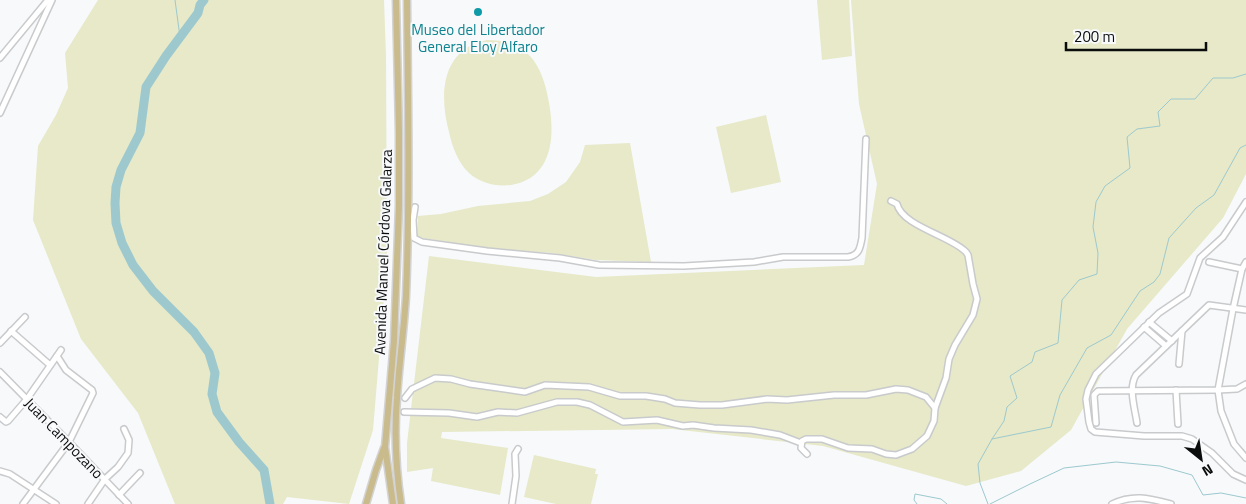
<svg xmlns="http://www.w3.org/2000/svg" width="1246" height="504" font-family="'Titillium Web',sans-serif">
	<rect width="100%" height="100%" fill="#f7f9fb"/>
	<g fill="#e7e9c8">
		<path d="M98 0H384L386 57 387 261 373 430 349 504 287 497 283 504H175L138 413 81 339 33 220 38 146 56 115 68 88 65 53Z"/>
		<path d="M817 0H849L852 56 822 60Z"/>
		<path d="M851 0H1246V174L1223 218 1127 329 1071 430 1021 471 966 486 823 446 672 429 442 432 441 438 508 448 500 495 431 481 433 468 407 472V443L429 256 596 277 864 265 877 184 859 104Z"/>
		<path d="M487 40C502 40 518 43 529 55 541 67 546 86 549 103 555 136 553 178 511 185 496 187 480 183 469 173 458 163 452 146 449 132 439 95 441 49 487 40Z"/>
		<path d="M766 115 781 182 731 193 716 127Z"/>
		<path d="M630 143 651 262 596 260 552 253 491 249 417 237 418 216 441 214 478 206 530 201 548 194 566 182 580 162 585 145Z"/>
		<path d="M534 455 596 469 595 474H598L591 504H556L524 497Z"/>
	</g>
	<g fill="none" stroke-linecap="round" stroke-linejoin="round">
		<g stroke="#9dc9ce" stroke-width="1">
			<path d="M175 0 180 37"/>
			<path d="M992 439 1051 427 1060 395 1087 348 1111 335 1140 291 1154 282 1160 274 1169 238 1196 208 1214 195 1240 148 1246 145"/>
			<path d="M917 504 914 500 915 494 941 499 947 504"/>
			<path d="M988 504 980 483 978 464 992 439 1004 421 1007 407 1017 398 1010 376 1032 362 1035 352 1058 343 1062 300 1079 280 1097 274 1098 253 1093 227 1096 202 1105 186 1130 168 1127 137 1137 129 1160 126 1158 112 1171 99H1195L1213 78H1233L1246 74"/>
			<path d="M990 504 1030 484 1064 468 1116 462 1160 466 1192 475 1203 495 1221 493 1246 498"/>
		</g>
		<path stroke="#9dc9ce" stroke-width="9" d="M204 0 200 5 198 13 166 56 146 87 140 133 121 170 116 187 115 203 116 223 122 243 133 265 153 291 194 332 209 353 215 373 212 394 217 412 239 442 264 470 270 504"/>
		<defs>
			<g id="minor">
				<path d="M0 58 48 0"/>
				<path d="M0 113 52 0"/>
				<path d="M1246 202 1223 237 1200 258 1187 294 1159 313 1096 374 1088 390 1086 399 1089 422 1091 429 1095 432 1144 436H1182L1192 439 1212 453 1233 474 1246 480"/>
				<path d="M415 207 413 220 414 238 422 242 487 251 560 258 599 265 684 266 754 262 783 257H848C859 255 860 249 862 238L866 139"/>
				<path d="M1209 262 1242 269"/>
				<path d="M1246 262 1242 269 1233 309 1218 390 1221 411 1234 444 1246 458"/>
				<path d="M1149 322 1172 341"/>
				<path d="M1144 327 1166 346"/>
				<path d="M11 331 50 365"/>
				<path d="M0 343 25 317"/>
				<path d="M1179 364 1182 331"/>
				<path d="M0 372 69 442 128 504"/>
				<path d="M1176 390 1178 424"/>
				<path d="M405 398 412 389 435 378 451 379 470 384 525 392 545 385 589 387 620 396H646L665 399 675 403 700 405H722L767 399 787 400 834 395H866L896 389 908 390 926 397 935 408"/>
				<path d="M404 412 449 413 477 417 498 412 517 413 557 402H577L590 405 623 422 657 420 683 426 693 425 714 428 751 430 780 435 801 443"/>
				<path d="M0 417 6 422 8 421 27 399 61 350"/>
				<path d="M1096 423 1094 395 1098 391 1218 390 1237 389 1246 384"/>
				<path d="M1137 423C1135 409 1128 388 1136 375L1209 305 1246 310"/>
				<path d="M807 454 801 448 802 441 806 439H822L848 448 872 449 886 454 896 455 912 449 927 436 934 421 935 408 946 378 949 359 955 345 973 315 977 299 973 284 968 255 966 252C951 236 902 226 897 204L891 201"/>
				<path d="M0 471 10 474 56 504"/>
				<path d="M119 495 140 473"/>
				<path d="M23 504 69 442 93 393 92 390 66 370 57 356"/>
				<path d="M88 504 105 479 118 467 128 453 129 440 124 429"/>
				<path d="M512 504 516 476 515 454 518 449"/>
				<path d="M1112 504C1133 494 1148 498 1171 504"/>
			</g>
			<g id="major">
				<path d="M366 504 376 470 384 448"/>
				<path d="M393 504 385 447 394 341 399 206V132L396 0"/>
				<path d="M401 504C396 469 394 434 397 398 399 364 404 330 406 296 410 198 408 99 407 0"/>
			</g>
		</defs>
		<use href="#minor" stroke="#c8cacc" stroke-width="8"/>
		<use href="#major" stroke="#d3d3d3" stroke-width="9"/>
		<use href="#minor" stroke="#fff" stroke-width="5"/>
		<use href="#major" stroke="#cabb8c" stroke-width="6"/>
	</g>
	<circle fill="#0f9aa8" stroke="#f7f9fb" stroke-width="2" cx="478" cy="12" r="5"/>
	<g text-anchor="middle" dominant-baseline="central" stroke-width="4" stroke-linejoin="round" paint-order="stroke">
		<g font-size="15" fill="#0d838f" stroke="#f7f9fb">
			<text x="478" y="29">Museo del Libertador<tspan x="478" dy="17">General Eloy Alfaro</tspan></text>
		</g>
		<g font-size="15" fill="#0b0c0c" stroke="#f7f9fb">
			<text transform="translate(383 252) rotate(-88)">Avenida Manuel Córdova Galarza</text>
			<text transform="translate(64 438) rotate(46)">Juan Campozano</text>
		</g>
	</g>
	<g transform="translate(1201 459) rotate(150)" stroke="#f7f9fb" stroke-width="4" paint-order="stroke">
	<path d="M0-4L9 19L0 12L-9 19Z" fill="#0b0c0c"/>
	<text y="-8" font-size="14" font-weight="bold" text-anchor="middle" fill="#0b0c0c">N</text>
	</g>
	<path d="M1066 42v8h140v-8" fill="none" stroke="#0b0c0c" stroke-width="2.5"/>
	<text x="1074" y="42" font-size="15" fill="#0b0c0c" stroke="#f7f9fb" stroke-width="4" paint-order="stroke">200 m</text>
</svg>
